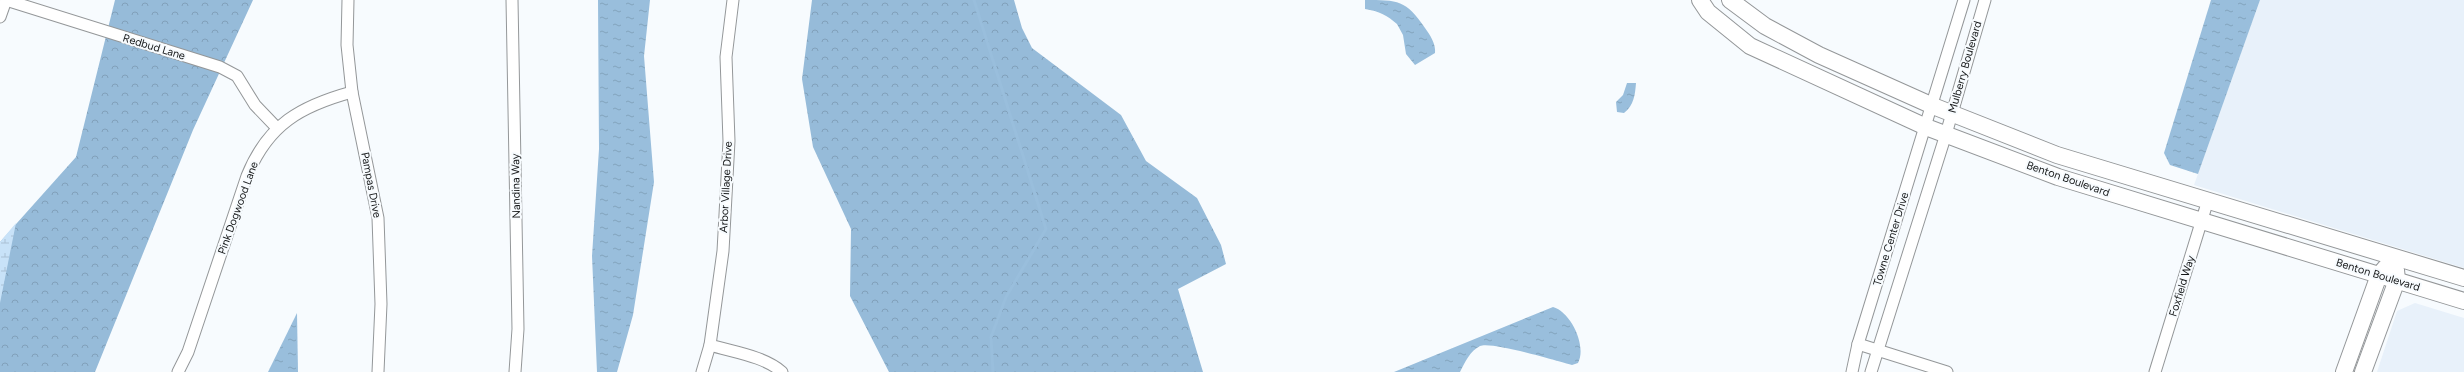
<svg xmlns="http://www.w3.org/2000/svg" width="2464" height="372" font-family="Figtree,sans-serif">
	<defs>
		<pattern id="forest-crowns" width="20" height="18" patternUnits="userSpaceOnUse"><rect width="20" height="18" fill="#96bbd9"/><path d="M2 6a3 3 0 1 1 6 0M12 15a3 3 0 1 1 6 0" fill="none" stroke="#81a0ba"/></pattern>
		<pattern id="wetland-marsh" width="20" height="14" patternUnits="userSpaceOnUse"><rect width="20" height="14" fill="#c8e2f8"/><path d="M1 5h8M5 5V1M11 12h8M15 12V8" fill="none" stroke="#abc1d4"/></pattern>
		<pattern id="water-ripples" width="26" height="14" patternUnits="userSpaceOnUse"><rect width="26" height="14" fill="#99bedc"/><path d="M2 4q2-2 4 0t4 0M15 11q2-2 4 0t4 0" fill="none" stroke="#83a3bc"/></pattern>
	</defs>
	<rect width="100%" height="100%" fill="#f7fbfe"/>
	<g fill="#e8f1fa">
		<path d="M2260 0H2464V268L2194 185Z"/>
		<path d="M2415 303 2464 318V372H2377L2397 311Z"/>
	</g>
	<g fill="url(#forest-crowns)">
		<path d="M115 0H253L193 130 95 372H0V242L76 157Z"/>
		<path d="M812 0H1014L1022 28 1032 48 1121 115 1146 161 1197 198 1221 245 1226 264 1178 289 1203 372H889L850 296 851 229 813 147 802 79Z"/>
	</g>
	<path fill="url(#wetland-marsh)" d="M16 223 0 303V242Z"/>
	<g fill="url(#water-ripples)">
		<path d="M598 0H650L644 56 654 182 633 315 617 372H597L592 256 599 149Z"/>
		<path d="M1365 0C1398 0 1406 0 1425 28 1430 35 1436 44 1435 53L1415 65 1406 54 1403 35 1397 24C1388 16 1379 11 1365 9Z"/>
		<path d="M2211 0H2260L2198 174 2170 165 2164 153Z"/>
		<path d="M1627 83H1636C1635 95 1634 105 1624 113L1617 112 1616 102 1623 95Z"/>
		<path d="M1553 307C1571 312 1587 346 1578 363L1572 365C1557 361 1491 341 1480 346 1470 351 1465 362 1460 372H1394Z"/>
		<path d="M297 313 298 372H268Z"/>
	</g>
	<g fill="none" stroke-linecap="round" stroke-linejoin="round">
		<path stroke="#99bedc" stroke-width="3" d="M974 0 1046 229 1006 297 991 337 993 372"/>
		<defs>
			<g id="street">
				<path d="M6 0 220 67 237 76 255 105 277 128"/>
				<path d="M348 0 347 45 352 92 378 218 381 304 378 372"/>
				<path d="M512 0 518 329 515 372"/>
				<path d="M0 17 6 0"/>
				<path d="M1858 344 1947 372"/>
				<path d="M710 345C733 352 764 356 782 372"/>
				<path d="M178 372 188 352 247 176C268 124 301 106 352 92"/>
				<path d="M702 372 710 345 723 251 729 141 726 57 733 0"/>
				<path d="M1852 372 1858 344 1964 0"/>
				<path d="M1871 372 1946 134 1985 0"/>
				<path d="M2155 372 2208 200"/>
			</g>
			<g id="secondary">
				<path d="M1700 0 1708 12 1750 46 1926 127 2058 177 2464 301"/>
				<path d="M1730 0 1765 26 1819 55 1933 106 2057 155 2464 278"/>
				<path d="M2344 372 2379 275 2386 267"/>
				<path d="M2363 372 2397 280 2396 270"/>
			</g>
		</defs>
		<use href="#street" stroke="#949799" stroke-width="13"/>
		<use href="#secondary" stroke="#949799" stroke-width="18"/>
		<use href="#street" stroke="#fff" stroke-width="11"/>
		<use href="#secondary" stroke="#fff" stroke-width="16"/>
	</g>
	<g text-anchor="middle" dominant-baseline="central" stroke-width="4" stroke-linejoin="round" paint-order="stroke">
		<g font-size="11" fill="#161819" stroke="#f7fbfe">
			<text transform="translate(154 47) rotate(17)">Redbud Lane</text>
			<text transform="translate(1965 67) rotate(-74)">Mulberry Boulevard</text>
			<text transform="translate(2068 179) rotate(19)">Benton Boulevard</text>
			<text transform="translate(371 185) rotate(79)">Pampas Drive</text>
			<text transform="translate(516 186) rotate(-91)">Nandina Way</text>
			<text transform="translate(726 187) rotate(-87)">Arbor Village Drive</text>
			<text transform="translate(238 208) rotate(-70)">Pink Dogwood Lane</text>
			<text transform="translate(1891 239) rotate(-73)">Towne Center Drive</text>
			<text transform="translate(2378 275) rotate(17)">Benton Boulevard</text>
			<text transform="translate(2182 286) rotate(-73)">Foxfield Way</text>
		</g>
	</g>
</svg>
